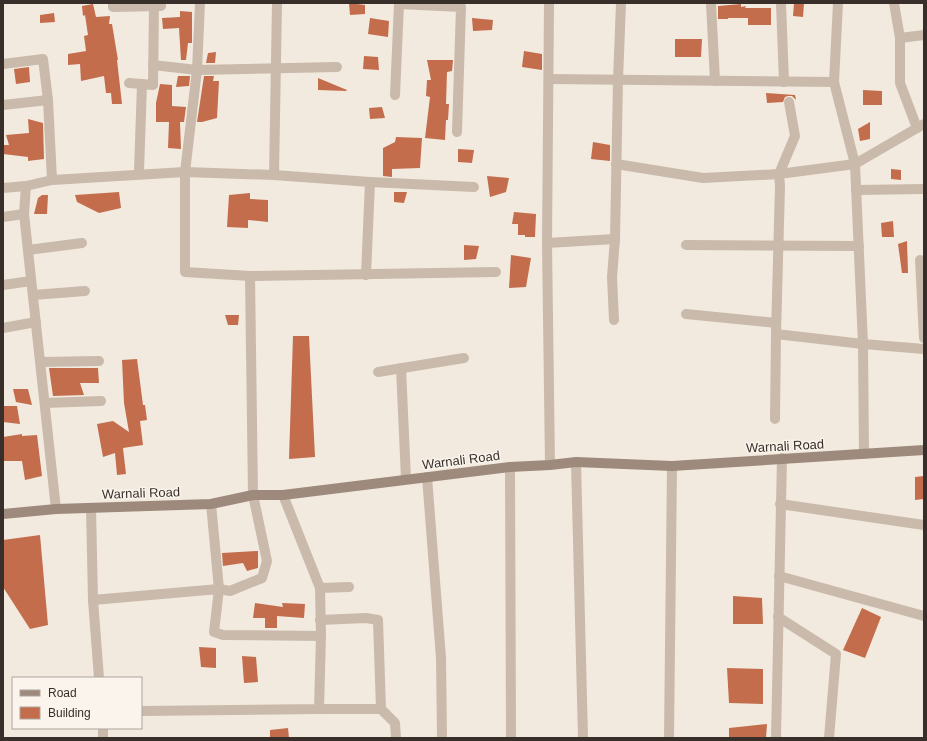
<svg xmlns="http://www.w3.org/2000/svg" width="927" height="741" font-family="Arial,sans-serif">
	<rect width="100%" height="100%" fill="#f2eadf"/>
	<g fill="#c36d4d">
		<path d="M349 3 365 5V14L350 15Z"/>
		<path d="M794 3H804L803 17 793 16Z"/>
		<path d="M93 4 96 17 110 16 109 24H112L118 60H117L122 104H112L111 93H106L104 76 81 81 80 64 68 65V54L86 51 84 36 88 35 85 15 83 16 82 6Z"/>
		<path d="M741 4V7L746 6 745 8H771V25H748V18H728V19H718V6Z"/>
		<path d="M180 11 192 12V43H188L186 60H181L179 28 163 29 162 18 180 17Z"/>
		<path d="M54 13 55 22 40 23V15Z"/>
		<path d="M370 18 389 21 388 37 368 34Z"/>
		<path d="M472 18 493 20 492 30 473 31Z"/>
		<path d="M675 39H702L701 57H675Z"/>
		<path d="M524 51 542 54V70L522 67Z"/>
		<path d="M216 52 215 63H206L208 53Z"/>
		<path d="M364 56 378 57 379 70 363 69Z"/>
		<path d="M427 60H453L452 71 447 72 446 104H449L448 120H446L445 140 425 138 430 97 426 96 427 80H431Z"/>
		<path d="M29 67 30 82 16 84 14 69Z"/>
		<path d="M178 76H190L189 86 176 87Z"/>
		<path d="M204 76H214L213 81H219L217 118 202 122H197Z"/>
		<path d="M318 78 347 90 346 91 318 90Z"/>
		<path d="M160 84 172 85V106L186 107 184 122H180L181 149 168 148 169 122H156V103Z"/>
		<path d="M863 90 882 91V105H863Z"/>
		<path d="M766 93 795 95 796 100 792 96H788L785 97 783 102 767 103Z"/>
		<path d="M382 107 385 118 370 119 369 108Z"/>
		<path d="M28 119 43 123 44 159 28 161V157L3 154V145H9L6 135 29 133Z"/>
		<path d="M870 122V139L860 141 858 129Z"/>
		<path d="M396 137 422 138 420 168 392 169V177L383 176V148L395 142Z"/>
		<path d="M593 142 610 145V161L591 159Z"/>
		<path d="M458 149 474 150 472 163 458 162Z"/>
		<path d="M891 169 901 170V180L891 179Z"/>
		<path d="M487 176 509 178 506 192 490 197Z"/>
		<path d="M119 192 121 208 99 213 77 202 75 195Z"/>
		<path d="M394 192H407L404 203 394 202Z"/>
		<path d="M250 193V199L268 200V222L248 220V228L227 227 229 195Z"/>
		<path d="M42 195H48L47 214H34L38 198Z"/>
		<path d="M514 212 536 214 535 237H525V235H518V224H512Z"/>
		<path d="M893 221 894 237H882L881 223Z"/>
		<path d="M907 241 908 273H902L898 244Z"/>
		<path d="M464 245 479 246 476 259 464 260Z"/>
		<path d="M511 255 531 258 526 287 509 288Z"/>
		<path d="M225 315H239L238 325H228Z"/>
		<path d="M293 336H309L315 457 289 459Z"/>
		<path d="M137 359 143 405H145L147 420 140 421 143 445 123 448 126 474 117 475 115 453 103 457 97 424 113 421 129 432 124 403 122 360Z"/>
		<path d="M49 368H98L99 383H80L84 395 53 396Z"/>
		<path d="M13 389H28L32 405 16 402Z"/>
		<path d="M3 406H17L20 424 3 422Z"/>
		<path d="M22 434V436L37 435 42 476 25 480 22 461H3V437Z"/>
		<path d="M924 476V499L915 500V477Z"/>
		<path d="M40 535 48 625 30 629 3 587V540Z"/>
		<path d="M258 551V568L247 571 243 563 223 566 222 553Z"/>
		<path d="M733 596 762 598 763 624H733Z"/>
		<path d="M255 603 283 607 282 603 305 604 304 618 277 616V628H265V618H253Z"/>
		<path d="M862 608 881 617 865 658 843 650Z"/>
		<path d="M199 647 216 648V668L201 667Z"/>
		<path d="M242 656 256 657 258 682 244 683Z"/>
		<path d="M727 668 763 669V704L729 703Z"/>
		<path d="M767 724 766 738H729V728Z"/>
		<path d="M288 728 289 738H270V730Z"/>
	</g>
	<g fill="none" stroke-linecap="round" stroke-linejoin="round">
		<g stroke="#cabaab" stroke-width="10">
			<path d="M113 3V7L161 6V3"/>
			<path d="M200 3 197 70 185 172V272L250 276 496 272"/>
			<path d="M549 3 547 243 550 465"/>
			<path d="M711 3 715 81"/>
			<path d="M781 3 784 82"/>
			<path d="M838 3 834 82 855 164 924 124"/>
			<path d="M894 3 900 38V83L917 128"/>
			<path d="M900 38 924 35"/>
			<path d="M3 64 43 59 48 100 52 180 26 186 24 214 56 509"/>
			<path d="M153 65 197 70 337 67"/>
			<path d="M549 79 834 82"/>
			<path d="M129 83 153 85 154 6"/>
			<path d="M395 95 399 4 461 7 457 132"/>
			<path d="M789 102 795 136 779 174 780 186 776 334 863 344 924 349"/>
			<path d="M3 105 48 100"/>
			<path d="M616 164 703 178 779 174 855 164 863 344 864 454"/>
			<path d="M139 171 142 84"/>
			<path d="M274 175 277 3"/>
			<path d="M52 180 185 172 274 175 370 182 366 275"/>
			<path d="M370 182 474 187"/>
			<path d="M3 188 26 186"/>
			<path d="M856 190 924 189"/>
			<path d="M3 217 24 214"/>
			<path d="M547 243 615 239"/>
			<path d="M686 245 859 246"/>
			<path d="M28 250 82 243"/>
			<path d="M920 260 924 338"/>
			<path d="M3 285 31 281"/>
			<path d="M33 295 85 291"/>
			<path d="M686 314 776 323"/>
			<path d="M614 320 612 277 615 239 618 80 621 3"/>
			<path d="M3 328 36 322"/>
			<path d="M41 362 99 361"/>
			<path d="M401 368 406 479"/>
			<path d="M378 372 464 358"/>
			<path d="M45 403 101 401"/>
			<path d="M775 419 776 334"/>
			<path d="M576 462 583 738"/>
			<path d="M510 467 511 738"/>
			<path d="M427 477 441 658 442 738"/>
			<path d="M211 504 219 589 230 591 262 578 267 561 253 495 250 276"/>
			<path d="M780 504 924 525"/>
			<path d="M91 508 93 600 99 678"/>
			<path d="M779 576 924 616"/>
			<path d="M320 588 349 587"/>
			<path d="M93 600 219 589 214 632 223 635 321 636"/>
			<path d="M778 617 836 654 829 738"/>
			<path d="M320 620 366 618 378 620 381 709 395 723 396 738"/>
			<path d="M319 709H381"/>
			<path d="M141 711 319 709 321 636 320 588 283 495"/>
			<path d="M103 728V738"/>
			<path d="M669 738 672 466"/>
			<path d="M776 738 782 458"/>
		</g>
		<path stroke="#9e8a7c" stroke-width="10" d="M3 514 56 509 211 504 253 495H283L510 467 550 465 576 462 672 466 924 450"/>
	</g>
	<g text-anchor="middle" dominant-baseline="central" stroke-width="3" stroke-linejoin="round" paint-order="stroke">
		<g font-size="13" fill="#382f2a" stroke="#faf4ec">
			<text transform="translate(785 446) rotate(-3)">Warnali Road</text>
			<text transform="translate(461 460) rotate(-7)">Warnali Road</text>
			<text transform="translate(141 493) rotate(-2)">Warnali Road</text>
		</g>
	</g>
	<rect width="927" height="741" fill="none" stroke="#382f2a" stroke-width="8"/>
	<rect x="12" y="677" width="130" height="52" fill="#faf4ec" stroke="#aca59e"/>
	<rect x="20" y="690" width="20" height="6" fill="#9e8a7c" stroke="#aca59e"/>
	<text x="48" y="697" font-size="12" fill="#382f2a">Road</text>
	<rect x="20" y="707" width="20" height="12" fill="#c36d4d" stroke="#aca59e"/>
	<text x="48" y="717" font-size="12" fill="#382f2a">Building</text>
</svg>
